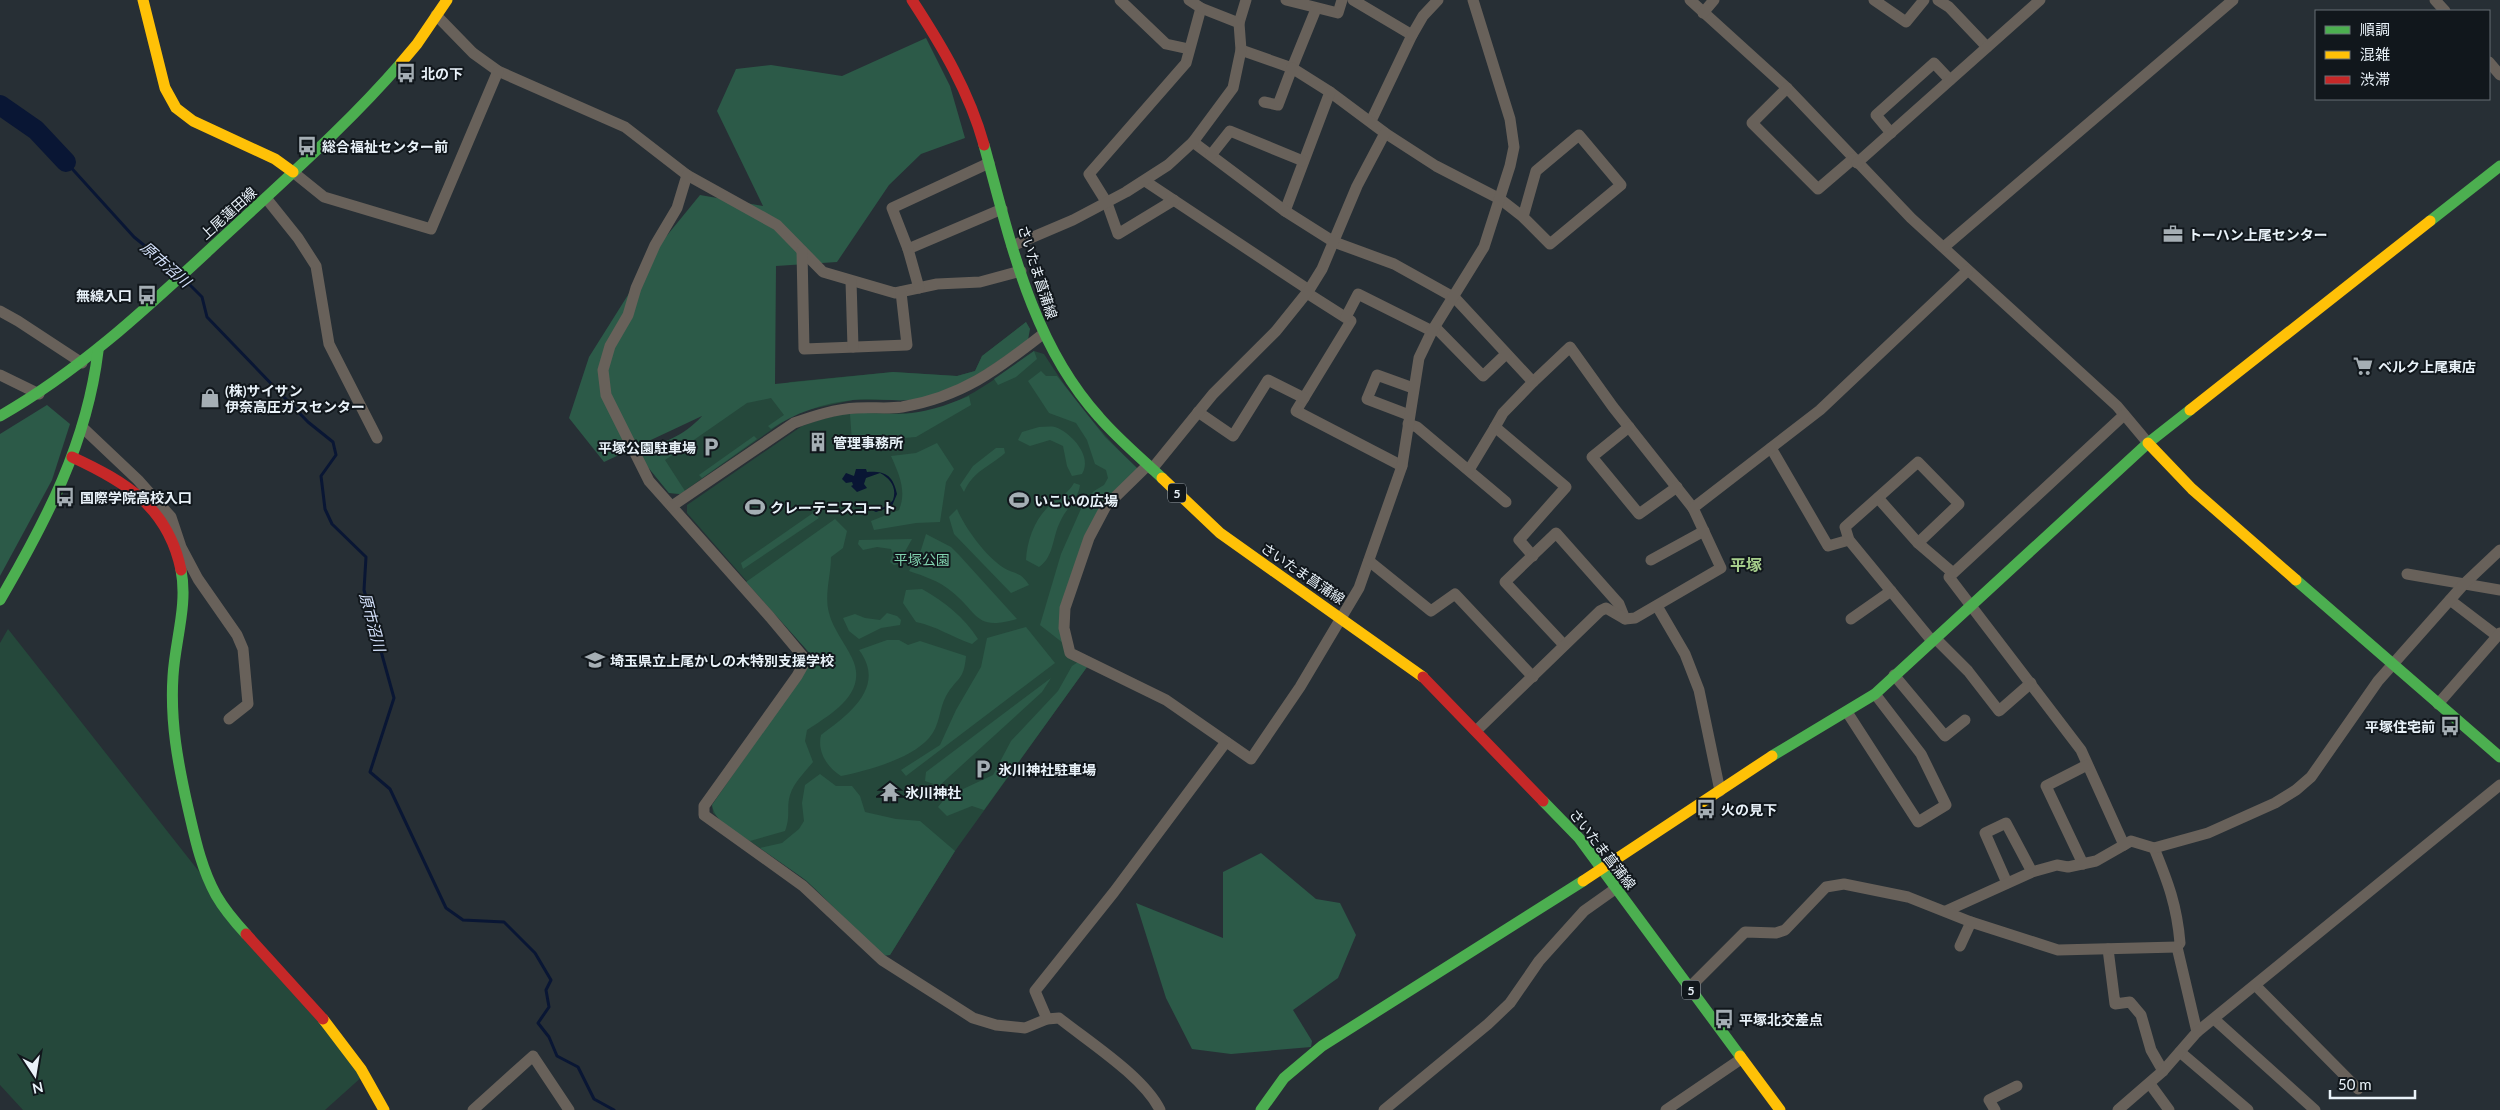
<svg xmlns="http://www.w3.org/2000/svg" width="2500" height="1110" font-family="Lato,'Noto Sans JP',sans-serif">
	<rect width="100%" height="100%" fill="#272f35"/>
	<g fill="#25483b">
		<path d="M1026 322 1030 329 975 377 904 400H853L807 410 790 417 680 494 669 493 634 450 654 447 790 382 893 372 957 376 975 371 982 356Z"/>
		<path d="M1034 351 1044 354C1071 397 1101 434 1138 469L1103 503 1061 607 1066 655 1087 667 955 851 890 955 797 873 727 826 713 813 712 805 814 658 687 513V505L802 426C821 419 845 412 865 412 886 413 906 415 927 411 967 403 1001 374 1034 351Z"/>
		<path d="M8 629 212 888 364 1075 325 1110H23L0 1085V643Z"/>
	</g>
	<g fill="#2c5a48">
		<path d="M926 38 950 86 965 138 921 154 889 185 837 262 776 266 775 384 893 372 957 376 975 371 982 356 1026 322 1030 329 1028 340C994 364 960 391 918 399 896 403 874 397 853 400 823 403 795 413 771 429L768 426 784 415 771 398 747 403 665 460 685 491 680 494 669 493 634 450C660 446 684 436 702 416L604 462 569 418 589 357 660 244 700 195 763 206 717 111 736 69 771 65 842 76Z"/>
		<path d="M1034 351 1037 359 1016 377 998 385 994 379Z"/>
		<path d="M1041 371 1046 376H1057L1105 437 1138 469 1084 539 1063 643 1040 625 1061 554 1084 502 1094 491 1104 485 1108 478 1106 470 1095 464 1087 440 1076 423 1049 413 1028 381Z"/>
		<path d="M969 396 971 405 916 437 852 442 850 414C865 412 878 414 893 414 920 415 945 406 969 396Z"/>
		<path d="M47 405 70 424 52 480 0 576V434Z"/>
		<path d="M1039 427C1044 427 1050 426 1055 427 1072 433 1093 457 1082 474L1072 476 1067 466 1063 446 1050 440 1030 446 1018 440 1022 432Z"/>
		<path d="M754 436 757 439 702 478 699 475Z"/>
		<path d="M937 443 954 469 946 482 940 522 916 523 874 530 871 521 899 510C907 491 899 474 891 456L916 453Z"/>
		<path d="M996 448H1004L1005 453C988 468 974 470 964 492L960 485 973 466Z"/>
		<path d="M1074 483 1080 485C1078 500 1066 508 1060 522 1052 538 1054 557 1039 567L1026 560C1027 539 1036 515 1054 502 1063 495 1068 493 1074 483Z"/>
		<path d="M957 509C965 528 986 557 1004 568 1016 575 1020 571 1029 585L1011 593 954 534 949 517Z"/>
		<path d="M813 513 819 518 743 569 741 563Z"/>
		<path d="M835 519 847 531 843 548 831 557C831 576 824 594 829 613 833 629 845 643 852 658 869 693 831 714 807 730L805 741 813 762C805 772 794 782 790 795 786 808 791 815 785 831L750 841C736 832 715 823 712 805L814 658 746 582Z"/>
		<path d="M926 534 951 547 959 555 1017 619C974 631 980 614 951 591 939 581 924 576 909 571L921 550Z"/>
		<path d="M912 539 898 564 894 565 890 562 893 554 891 549 877 547 863 550 858 544 859 540Z"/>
		<path d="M922 589C945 602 964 617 978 639L972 644C952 637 936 626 916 622L903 603 906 590Z"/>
		<path d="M887 613 897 616 901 620 900 625 881 628 859 639 849 631 843 618 855 614 865 618 880 620Z"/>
		<path d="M1026 627 1055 663 906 776 901 770 940 745 956 710 981 667 987 638Z"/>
		<path d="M887 640H899L908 645 920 641 966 656C964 681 957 677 946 696 939 709 940 726 929 738 911 759 866 771 841 776 827 767 817 752 821 735 848 715 887 687 859 650Z"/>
		<path d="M1078 662 1087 667 984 810 972 806 947 816 938 807 946 797 993 775 1011 741 1058 691 1072 666Z"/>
		<path d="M1051 678 1042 692 939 786 925 781 926 772Z"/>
		<path d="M820 774 836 786H852L860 796 865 812 896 819 920 821 955 851 890 955 883 956 807 881 760 848 782 843 799 829 804 821 802 803 805 785Z"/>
		<path d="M1261 853 1316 899 1340 903 1356 935 1338 978 1293 1010 1312 1041 1311 1047 1231 1054 1192 1049 1166 998 1136 903 1223 938V872Z"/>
	</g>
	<path fill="#091634" d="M856 469H866L867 472C885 471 893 475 897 494L892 506 876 512 861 505 862 501C870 514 885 510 893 500 897 488 891 479 880 473L866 478 864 484 867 488 857 492 851 486 853 485 852 482 846 483 842 479 846 473 854 476Z"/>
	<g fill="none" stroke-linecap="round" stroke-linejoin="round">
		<g stroke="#091634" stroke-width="3">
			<path d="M66 162 134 237 177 272"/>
			<path d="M185 280 202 297 207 317 308 422 333 442 336 455 321 476 325 509 332 524 366 557 364 590 394 698 370 772 390 789 446 908 463 920 504 922 535 953 551 980 546 990 549 1007 538 1023 549 1037 557 1056 578 1067 594 1099 614 1110"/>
		</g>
		<path stroke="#091634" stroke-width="20" d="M0 105 36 130 66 162"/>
		<g stroke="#68615a" stroke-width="11">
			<path d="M1120 0 1166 44 1189 49"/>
			<path d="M1286 0 1338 13 1342 0"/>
			<path d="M1353 0 1412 35 1371 121"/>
			<path d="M1690 0 1787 88 1911 218 2117 406 2148 443"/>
			<path d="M1874 0 1906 22 1924 0"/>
			<path d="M1938 0 1949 7 1987 47"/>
			<path d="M2435 0 2445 11"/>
			<path d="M1703 13 1714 0"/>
			<path d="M436 15 473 53 498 71 625 127 687 175 777 225 823 272 895 293 937 284 980 282 1021 271"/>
			<path d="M1239 23 1246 0"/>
			<path d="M1412 35 1423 16 1438 0"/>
			<path d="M1241 50 1292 68 1316 9"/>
			<path d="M2489 62 2500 75"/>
			<path d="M1787 88 1752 123 1818 189 1853 159"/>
			<path d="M1330 92 1385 133 1436 166 1500 199 1523 217 1550 244 1621 185 1579 135 1536 171 1523 217"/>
			<path d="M1264 102 1278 105 1292 68 1330 92 1285 211"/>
			<path d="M1891 133 1876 115 1934 63 1950 80"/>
			<path d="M1193 142 1285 211 1334 242 1394 264 1455 298 1533 382 1570 347 1613 407 1693 508"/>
			<path d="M1211 155 1230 131 1303 161"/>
			<path d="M1857 163 2040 0"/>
			<path d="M293 172 324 197 431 229 498 71"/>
			<path d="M687 175 677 208 655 245 636 288 628 315 610 346 603 370 606 395 649 481 770 617 806 660 797 676 704 806V815L803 886 882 960 973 1018 996 1025 1025 1028 1047 1019 1059 1018C1089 1042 1144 1077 1160 1110"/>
			<path d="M1145 181 1309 290"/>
			<path d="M266 198 298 238 316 266 329 344 377 438"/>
			<path d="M1174 200 1118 234 1107 203 1089 174 1186 63 1201 8"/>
			<path d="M1012 246 1073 220 1126 192 1168 165 1193 142 1233 88 1241 50 1239 23 1201 8 1189 0"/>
			<path d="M1944 247 2233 0"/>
			<path d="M908 249 1002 209"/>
			<path d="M802 251 804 349 907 345 901 292"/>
			<path d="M851 281 853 347"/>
			<path d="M919 288 908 249 892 208 989 163"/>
			<path d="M1307 293 1351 321 1296 411 1402 466"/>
			<path d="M0 311 18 321 82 363"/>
			<path d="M1346 317 1358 294 1432 331"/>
			<path d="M1435 327 1483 376 1506 354"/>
			<path d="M0 375 39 394"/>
			<path d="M1533 382 1503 413 1495 427 1566 487 1519 540 1533 556"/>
			<path d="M1198 412 1233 436 1268 380 1304 398"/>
			<path d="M1409 415 1367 399 1377 375 1413 388"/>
			<path d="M2124 415 1949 577 2081 750 2124 845"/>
			<path d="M1408 424 1417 427 1506 502"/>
			<path d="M82 427 138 480 171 517 181 547 198 579 237 635 243 649 248 704 229 719"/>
			<path d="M1629 427 1592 457 1639 514 1677 487"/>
			<path d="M1771 448 1828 546 1849 540"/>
			<path d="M1148 465 1106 506 1089 538 1065 608 1064 628 1070 653 1166 700 1251 759 1300 687 1359 588 1402 466 1419 358 1432 331 1484 247 1510 166 1514 147 1510 119 1473 0"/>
			<path d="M1152 469 1213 394 1276 331 1309 290 1322 269 1357 186 1385 133"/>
			<path d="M1469 470 1495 427"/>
			<path d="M1878 498 1918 543 1953 573"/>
			<path d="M672 506 794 423C814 416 835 409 857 408 872 407 888 409 902 407 961 397 997 370 1043 334"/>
			<path d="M1918 543 1959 504 1918 462 1845 527 1849 540 1932 641"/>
			<path d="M1651 560 1704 531"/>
			<path d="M1369 561 1431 611 1455 594 1533 677"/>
			<path d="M2407 574 2500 590"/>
			<path d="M2450 600 2497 636"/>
			<path d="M1657 606 1685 654 1699 690 1720 791"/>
			<path d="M1851 619 1891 591"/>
			<path d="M1935 638 1968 671 1999 711 2031 683"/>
			<path d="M1564 645 1505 582 1556 533 1619 604 1625 619"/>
			<path d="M1894 675 1945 736 1965 720"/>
			<path d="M2438 704 2500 633"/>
			<path d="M1847 712 1918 822 1946 805 1921 754 1875 694"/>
			<path d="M1477 730 1600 611 1606 608 1625 619 1635 618 1721 568 1693 508 1820 410 1967 271"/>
			<path d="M2154 848C2168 882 2177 906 2180 943L2177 947 2197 1032"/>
			<path d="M2083 864 2046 786 2087 765"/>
			<path d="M2007 883 1985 833 2006 823 2032 872"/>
			<path d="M1946 911 2032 872 2057 865 2068 867 2096 861 2131 841 2154 848 2208 833 2275 803 2296 790 2311 777 2378 681 2464 584 2500 550"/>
			<path d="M1960 946 1971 922"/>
			<path d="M2108 949 2115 1004 2130 1002 2141 1015 2151 1050 2163 1071"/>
			<path d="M2256 986 2358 1089"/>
			<path d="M1689 988 1745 932 1776 933 1785 930 1826 887 1844 884 1908 897 1971 922 2058 950 2177 947"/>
			<path d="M1047 1019 1035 991 1114 892 1226 742"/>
			<path d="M2214 1019 2315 1110"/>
			<path d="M2180 1052 2248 1110"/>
			<path d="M2150 1084 2169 1110"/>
			<path d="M473 1110 533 1056 569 1110"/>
			<path d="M1384 1110 1488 1024 1510 1003 1539 961 1584 911 1615 889"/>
			<path d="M1666 1110 1741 1059"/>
			<path d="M1995 1110 1989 1100 2017 1086"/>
			<path d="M2118 1110 2163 1071 2197 1032 2500 785"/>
		</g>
		<g stroke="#4caf50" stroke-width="11">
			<path d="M984 145C1010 239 1031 342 1099 417 1118 439 1141 458 1162 478"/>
			<path d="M2430 221 2500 166"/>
			<path d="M0 416C88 366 159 296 233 228 290 175 350 122 401 63"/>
			<path d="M181 570C188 605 175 641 173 676 170 722 178 764 188 808 195 838 201 868 216 895 224 909 235 922 246 934"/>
			<path d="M2296 580 2500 757"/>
			<path d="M0 600C46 521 87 443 98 351"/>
			<path d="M1772 756 1875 694 2148 443 2190 410"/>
			<path d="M1543 801 1579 838 1740 1056"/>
			<path d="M1261 1110 1284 1078 1322 1046 1583 881"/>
		</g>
		<g stroke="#ffc107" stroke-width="11">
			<path d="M143 0 165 88 176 108 193 121 275 159 293 172"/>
			<path d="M401 63 417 44 447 0"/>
			<path d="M2190 410 2430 221"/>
			<path d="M2148 443 2192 489 2296 580"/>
			<path d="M1162 478 1220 533 1423 677"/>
			<path d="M1583 881 1772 756"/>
			<path d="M323 1019 361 1069 384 1110"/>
			<path d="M1740 1056 1780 1110"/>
		</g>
		<g stroke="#c62828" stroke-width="11">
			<path d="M912 0C942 46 969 91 984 145"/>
			<path d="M72 457C126 482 168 507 181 570"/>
			<path d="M1423 677 1543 801"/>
			<path d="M246 934 323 1019"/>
		</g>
	</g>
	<defs>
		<symbol id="bus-bare" viewBox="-9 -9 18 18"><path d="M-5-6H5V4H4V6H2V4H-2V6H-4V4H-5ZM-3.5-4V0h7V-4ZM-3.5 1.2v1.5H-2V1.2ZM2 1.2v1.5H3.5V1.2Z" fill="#a5aeb4" stroke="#11171c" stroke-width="2.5" paint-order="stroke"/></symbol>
		<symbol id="office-bare" viewBox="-9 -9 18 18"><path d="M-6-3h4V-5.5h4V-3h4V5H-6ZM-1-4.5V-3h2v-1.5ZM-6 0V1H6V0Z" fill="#a5aeb4" stroke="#11171c" stroke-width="2.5" paint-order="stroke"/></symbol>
		<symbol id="supermarket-bare" viewBox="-9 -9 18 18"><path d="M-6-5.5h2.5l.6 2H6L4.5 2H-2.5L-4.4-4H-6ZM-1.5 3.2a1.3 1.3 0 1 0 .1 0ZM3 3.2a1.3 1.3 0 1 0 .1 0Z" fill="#a5aeb4" stroke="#11171c" stroke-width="2.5" paint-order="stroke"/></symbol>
		<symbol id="shop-bare" viewBox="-9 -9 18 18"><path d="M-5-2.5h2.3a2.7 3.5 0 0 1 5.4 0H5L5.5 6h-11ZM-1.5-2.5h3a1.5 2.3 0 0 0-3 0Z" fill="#a5aeb4" stroke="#11171c" stroke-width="2.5" paint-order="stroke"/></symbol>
		<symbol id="building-bare" viewBox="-9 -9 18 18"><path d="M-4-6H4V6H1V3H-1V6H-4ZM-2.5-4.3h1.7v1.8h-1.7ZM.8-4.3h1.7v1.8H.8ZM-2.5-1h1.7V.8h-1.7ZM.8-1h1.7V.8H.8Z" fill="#a5aeb4" stroke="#11171c" stroke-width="2.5" paint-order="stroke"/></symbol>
		<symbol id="parking-bare" viewBox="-9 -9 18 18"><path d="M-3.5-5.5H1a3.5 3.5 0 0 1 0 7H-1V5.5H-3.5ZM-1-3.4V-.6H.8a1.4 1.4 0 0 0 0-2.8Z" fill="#a5aeb4" stroke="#11171c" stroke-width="2.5" paint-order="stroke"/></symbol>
		<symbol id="stadium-bare" viewBox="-9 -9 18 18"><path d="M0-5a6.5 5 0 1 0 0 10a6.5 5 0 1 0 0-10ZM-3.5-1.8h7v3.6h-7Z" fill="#a5aeb4" stroke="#11171c" stroke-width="2.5" paint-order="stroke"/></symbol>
		<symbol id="school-bare" viewBox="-9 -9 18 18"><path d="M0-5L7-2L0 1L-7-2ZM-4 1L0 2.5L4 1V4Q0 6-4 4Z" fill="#a5aeb4" stroke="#11171c" stroke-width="2.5" paint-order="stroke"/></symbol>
		<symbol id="temple-bare" viewBox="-9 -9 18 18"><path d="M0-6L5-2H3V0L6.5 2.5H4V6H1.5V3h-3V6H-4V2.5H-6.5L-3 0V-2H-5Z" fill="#a5aeb4" stroke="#11171c" stroke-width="2.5" paint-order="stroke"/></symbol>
	</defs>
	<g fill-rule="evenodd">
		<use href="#bus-bare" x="392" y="59" width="28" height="28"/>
		<use href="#bus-bare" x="293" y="132" width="28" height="28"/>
		<use href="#office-bare" x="2159" y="220" width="28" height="28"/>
		<use href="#bus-bare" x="133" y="281" width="28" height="28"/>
		<use href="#supermarket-bare" x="2349" y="352" width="28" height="28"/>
		<use href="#shop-bare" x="196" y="384" width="28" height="28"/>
		<use href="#building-bare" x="804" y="428" width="28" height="28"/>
		<use href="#parking-bare" x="697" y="433" width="28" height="28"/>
		<use href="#bus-bare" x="51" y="483" width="28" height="28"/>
		<use href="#stadium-bare" x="1005" y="486" width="28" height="28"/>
		<use href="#stadium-bare" x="741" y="493" width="28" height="28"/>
		<use href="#school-bare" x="581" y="646" width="28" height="28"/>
		<use href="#bus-bare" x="2436" y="712" width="28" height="28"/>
		<use href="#parking-bare" x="969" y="755" width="28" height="28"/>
		<use href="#temple-bare" x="876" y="778" width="28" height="28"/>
		<use href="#bus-bare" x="1692" y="795" width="28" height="28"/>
		<use href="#bus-bare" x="1710" y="1005" width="28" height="28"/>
	</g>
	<g text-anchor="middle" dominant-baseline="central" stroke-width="4" stroke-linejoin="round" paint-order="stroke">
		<g fill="#11171c" stroke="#a8b0b7" stroke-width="1">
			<rect x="1168" y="483.5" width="18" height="19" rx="4"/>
			<rect x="1682" y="980.5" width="18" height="19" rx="4"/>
		</g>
		<g font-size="12" font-weight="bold" fill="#e9f2f9">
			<text x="1177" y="493">5</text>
			<text x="1691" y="990">5</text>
		</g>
		<g font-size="14" font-weight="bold" fill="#e9f2f9" stroke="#11171c" text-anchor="start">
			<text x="421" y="73">北の下</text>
			<text x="322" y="146">総合福祉センター前</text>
			<text x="2188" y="234">トーハン上尾センター</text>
			<text x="132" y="295" text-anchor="end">無線入口</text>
			<text x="2378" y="366">ベルク上尾東店</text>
			<text x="225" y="390">(株)サイサン<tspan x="225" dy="16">伊奈高圧ガスセンター</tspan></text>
			<text x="833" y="442">管理事務所</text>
			<text x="696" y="447" text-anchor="end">平塚公園駐車場</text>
			<text x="80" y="497">国際学院高校入口</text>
			<text x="1034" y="500">いこいの広場</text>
			<text x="770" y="507">クレーテニスコート</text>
			<text x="610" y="660">埼玉県立上尾かしの木特別支援学校</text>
			<text x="2435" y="726" text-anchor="end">平塚住宅前</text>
			<text x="998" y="769">氷川神社駐車場</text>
			<text x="905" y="792">氷川神社</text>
			<text x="1721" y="809">火の見下</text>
			<text x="1739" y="1019">平塚北交差点</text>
		</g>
		<g font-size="14" fill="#e9f2f9" stroke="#11171c">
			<text transform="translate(228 213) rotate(-42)">上尾蓮田線</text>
			<text transform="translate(1038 272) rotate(72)">さいたま菖蒲線</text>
			<text transform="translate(1303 573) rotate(34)">さいたま菖蒲線</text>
			<text transform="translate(1603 849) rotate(52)">さいたま菖蒲線</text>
		</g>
		<g font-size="14" fill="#81d3af" stroke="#11171c">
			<text x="922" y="559">平塚公園</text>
		</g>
		<g font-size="15" font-style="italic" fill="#d6e3fd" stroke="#11171c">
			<text transform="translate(166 264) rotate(41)">原市沼川</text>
			<text transform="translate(373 622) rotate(75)">原市沼川</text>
		</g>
		<g font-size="16" font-weight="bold" fill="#a7cf8c" stroke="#11171c">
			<text x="1746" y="564">平塚</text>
		</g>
	</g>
	<rect x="2315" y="10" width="175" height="90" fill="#11171c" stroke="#676f74"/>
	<rect x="2325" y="26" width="25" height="8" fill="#4caf50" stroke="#676f74"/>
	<text x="2360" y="35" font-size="15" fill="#e9f2f9">順調</text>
	<rect x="2325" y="51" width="25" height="8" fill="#ffc107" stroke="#676f74"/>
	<text x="2360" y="60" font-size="15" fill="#e9f2f9">混雑</text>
	<rect x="2325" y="76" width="25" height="8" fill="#c62828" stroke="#676f74"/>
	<text x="2360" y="85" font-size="15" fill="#e9f2f9">渋滞</text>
	<g transform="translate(35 1075) rotate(168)" stroke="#11171c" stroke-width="4" paint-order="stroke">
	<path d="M0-4L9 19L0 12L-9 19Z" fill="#e9f2f9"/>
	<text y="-8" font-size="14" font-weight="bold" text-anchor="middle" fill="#e9f2f9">N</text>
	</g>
	<path d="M2330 1090v8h85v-8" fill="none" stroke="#e9f2f9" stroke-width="2.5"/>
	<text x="2338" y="1090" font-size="15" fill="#e9f2f9" stroke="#11171c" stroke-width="4" paint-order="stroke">50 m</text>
</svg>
